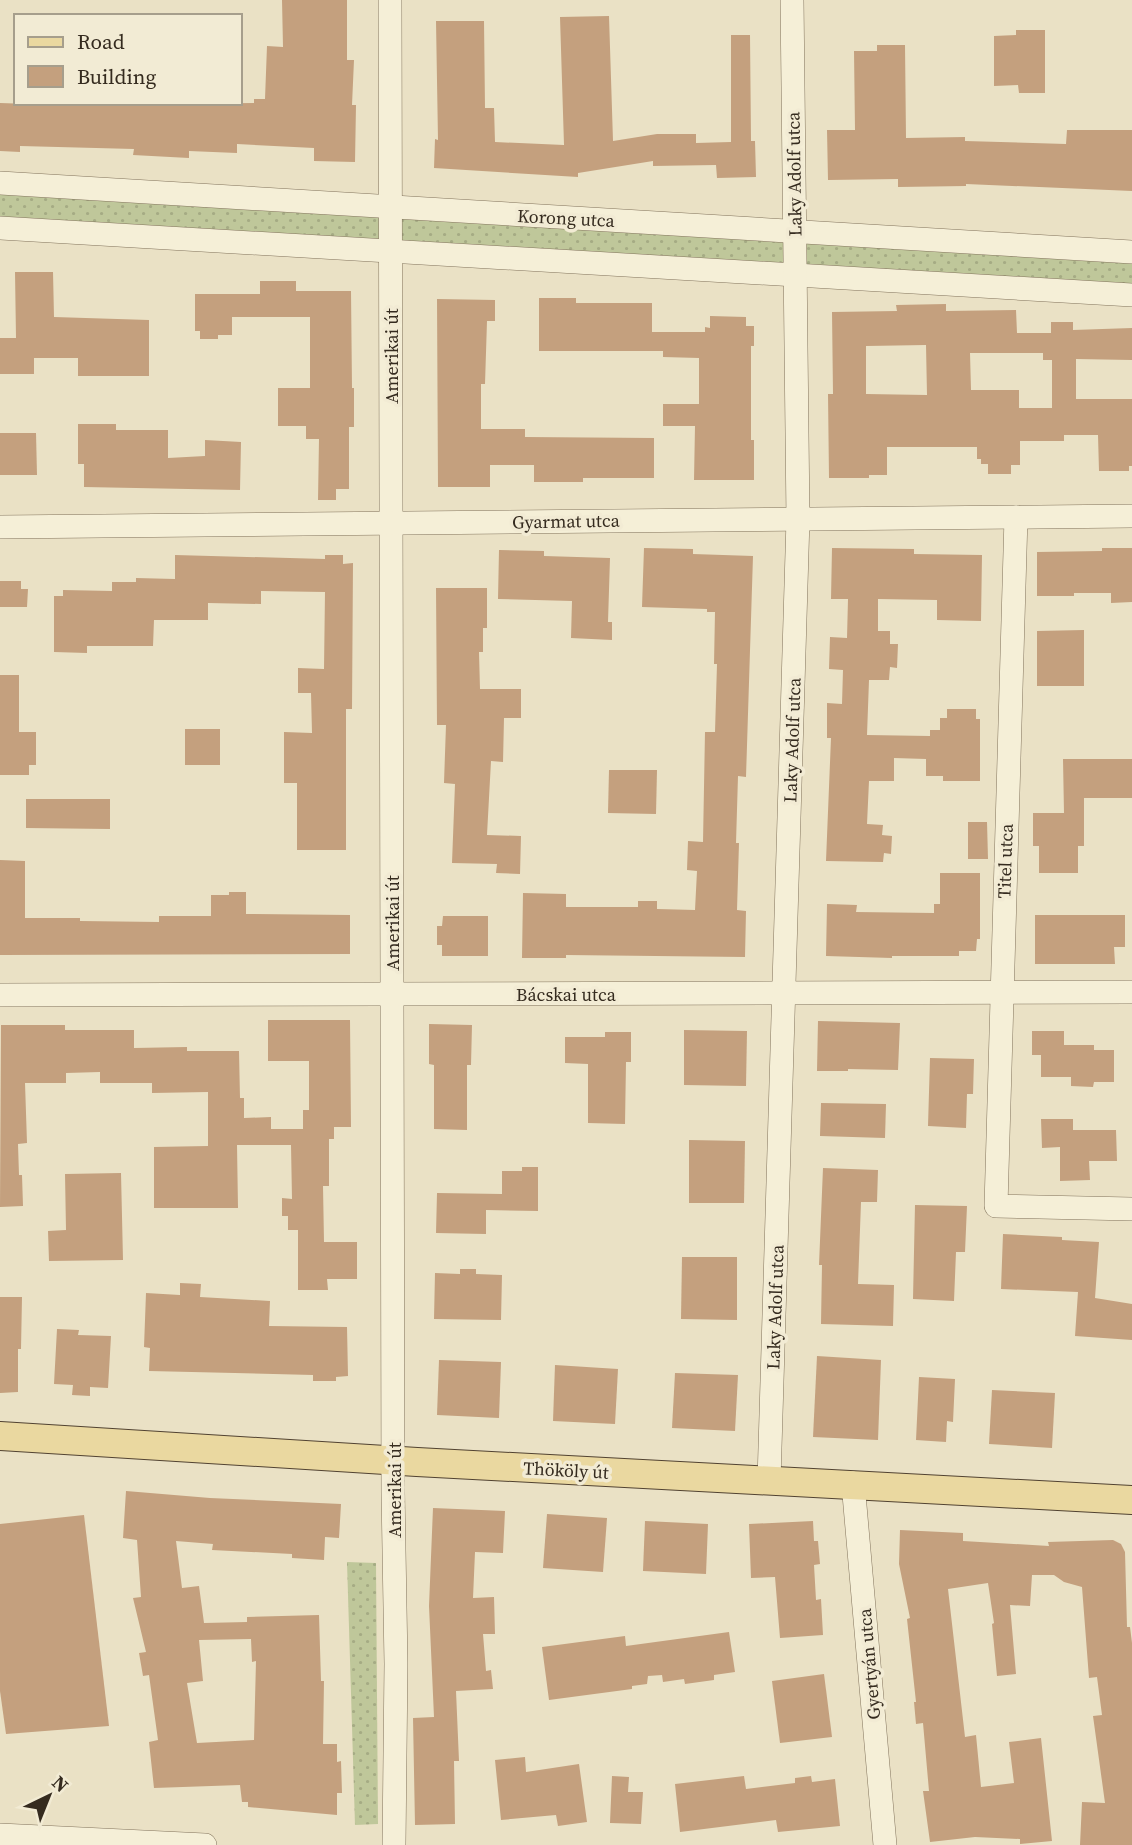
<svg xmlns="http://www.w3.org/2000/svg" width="1132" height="1845" font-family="'Source Serif 4',serif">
	<defs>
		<pattern id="grass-dots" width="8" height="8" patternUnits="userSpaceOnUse" patternTransform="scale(1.75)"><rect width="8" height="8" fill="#bfc79a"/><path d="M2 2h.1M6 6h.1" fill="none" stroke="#a5ab84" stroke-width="1.8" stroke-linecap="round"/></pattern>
	</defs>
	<rect width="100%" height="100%" fill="#eae1c5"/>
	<g fill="url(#grass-dots)">
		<path d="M0 191 1132 261V285L0 220Z"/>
		<path d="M347 1562 376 1563 378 1824 355 1825Z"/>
	</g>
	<g fill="#c4a07e" fill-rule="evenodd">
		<path d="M282 0H347V60H354L352 105H356L355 162 314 161V148L237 144V153L189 151V158L133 155 134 149 20 146V152L0 151V103L60 105 254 103V99H265L267 46 283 47Z"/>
		<path d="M609 16 613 141 657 134H696V143L731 142V35H750L751 141H755L756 177 717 178 716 165 653 166V161L578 173V177L434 168 435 139 438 140 436 21H484L485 108H494L495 142 564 145 560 17Z"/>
		<path d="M1016 30H1045V93H1019L1018 85 994 86V36L1016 35Z"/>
		<path d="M877 45H905L906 138 965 137V141L1066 144 1067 130H1132V191L966 184V186L898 187V179L828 180 827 130H855L854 51H877Z"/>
		<path d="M15 272H53L54 317 149 320V376H78V358H34V374H0V338H16Z"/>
		<path d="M260 281H296V291H351L352 388H354V427H349V489H336V500H318L319 439H306V426H278V388H310V317H232V335H218V339H200V331H195V294H260Z"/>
		<path d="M539 298H576V303H652V332H705V327L710 328V316L746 317V326H754V346H751V440H754V480H694L695 426H663V404H699V358L663 357V351H539Z"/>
		<path d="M437 299 495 300V321H487L485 384H481V429H525V437L654 438V478H583V482H534V465H490V487H438Z"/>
		<path d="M946 304V311L1016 310 1017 333H1051V322H1073V330L1132 328V360L1076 359V399H1132V466H1129V471H1099L1098 435H1064V441H1020V465H1011V474H988V464H981V459H977V447H887V475H869V478H829L828 394H833L832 312 897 311 896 305ZM926 345 927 395 866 394V346ZM970 353H1043V360H1052V408H1019V390H971Z"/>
		<path d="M78 424H116V430H168V458L205 456V440L241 442 240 490 84 487V464H78Z"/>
		<path d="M0 433H36L37 475H0Z"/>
		<path d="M644 548 693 549V554L753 556 746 777 738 776 736 843H739L737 910 746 911 745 957 566 955V958H522L523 893 566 894V907H638V901H657V909L695 910 697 871 687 870 688 841 703 842 705 732H715L717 664H714L715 612H707V609L642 607Z"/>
		<path d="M832 548 914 549V554L982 555 981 621 937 620V600L878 599V631H890V644H898L897 668 890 667 889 680H869L867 735 930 736V730H940V718H947V709H976V719H980V781H943V776H926V759L894 758V781H869L867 824 883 825 882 835 892 836 891 854 884 853 883 862 826 861 831 738H827V703L842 704 843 670 829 669 830 637 847 638 848 599H831Z"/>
		<path d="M1102 548H1132V602L1111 603V593H1074V596H1037V552L1102 551Z"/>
		<path d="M499 550 544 551V556L610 558 608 622H612V640L571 638 572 601 498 599Z"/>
		<path d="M175 555 325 559V555H343V564L353 563 352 709H346V850H297V783H284V732L312 733 311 693H298V668L324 669 325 592 261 591V604L208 603V620H154L153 646H87V653L54 652V596H63V590L112 591V582H136V578L175 579Z"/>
		<path d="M0 581H21V589H28L27 607H0Z"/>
		<path d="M436 588H487V628H483V652H479L480 689H521V718H504L503 762 491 761 487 835 521 836 520 874 496 873 497 864 452 863 455 784 444 783 446 725H437Z"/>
		<path d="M1084 630V686H1037V631Z"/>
		<path d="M0 675H19V732H36V765H29V775H0Z"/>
		<rect x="185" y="729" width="35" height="36"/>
		<path d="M1063 759H1132V798H1084V846H1078V873H1039V846H1033V813H1064Z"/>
		<path d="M609 770H657L656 814 608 813Z"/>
		<path d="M26 799H110V829L26 828Z"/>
		<path d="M968 822H987L988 859H968Z"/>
		<path d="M0 860 25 861V918H80V921L159 922V916H211V895H229V892H246V914L350 915V954L0 955Z"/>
		<path d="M940 873H980V939H977L976 951H959V956H892V958L826 956 827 904 857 905 856 912 934 913V904H940Z"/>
		<path d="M1035 915H1125V947H1114L1115 964H1035Z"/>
		<path d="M443 916H488V956H442V945H437V926H442Z"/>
		<path d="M268 1020H350L351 1127H334V1139H329V1186H323L324 1242H357V1279H327L328 1290H298V1230H288V1216H282V1198L292 1199 291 1145H237L238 1208H154V1147L208 1146V1092L152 1093V1083H100V1072L66 1073V1083H25L27 1143 18 1144 19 1175H22L23 1206 0 1207 1 1025H65V1030H134V1048L187 1047V1051H239L240 1098H244V1118L271 1117V1129H303V1110H309V1061H268Z"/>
		<path d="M818 1021 900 1023 898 1070 848 1069V1071H817Z"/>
		<path d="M429 1024 472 1025 471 1065H467V1130L434 1129V1065L429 1064Z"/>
		<path d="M684 1030 747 1031 746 1086 684 1085Z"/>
		<path d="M1032 1031H1064V1045H1094V1050H1114V1082H1094L1093 1087 1071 1086V1077H1041V1055H1032Z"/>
		<path d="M605 1032H631V1062H626L625 1124 588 1123V1064L565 1063V1037H605Z"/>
		<path d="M930 1058 974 1059 973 1094H967L966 1128 928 1126Z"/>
		<path d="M821 1103 886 1104 885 1138 820 1136Z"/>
		<path d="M1041 1119H1073V1130H1116L1117 1161H1089L1090 1180 1060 1181V1147L1042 1148Z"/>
		<path d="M689 1140 745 1141 744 1203H689Z"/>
		<path d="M522 1167H538V1211L486 1210V1234L436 1233 437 1193 502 1194V1171H522Z"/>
		<path d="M823 1168 878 1170 877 1202H861L858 1284 894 1285 893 1326 821 1324 822 1265H819Z"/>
		<path d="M121 1173 123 1260 49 1261 48 1231 66 1230 65 1174Z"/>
		<path d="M915 1205 967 1206 965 1252H956L954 1301 913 1299Z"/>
		<path d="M1003 1234 1062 1237V1240L1099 1242 1095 1298 1132 1304V1340L1075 1336 1078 1292 1001 1289Z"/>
		<path d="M682 1257H737V1320L681 1319Z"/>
		<path d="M460 1269H476V1274L502 1275 501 1320 434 1319 435 1273 460 1274Z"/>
		<path d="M180 1283 201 1284 200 1297 270 1301 269 1326 347 1327 348 1376 336 1377V1381H313V1375L149 1371 150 1348 144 1347 146 1293 180 1295Z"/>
		<path d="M0 1297H22L21 1349H18V1392L0 1393Z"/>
		<path d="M57 1329 79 1330 78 1335 111 1336 108 1388 90 1387V1396L72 1395 73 1385 54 1384Z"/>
		<path d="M817 1356 881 1360 878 1440 813 1437Z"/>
		<path d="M439 1360 501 1362 499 1418 437 1415Z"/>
		<path d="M555 1365 618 1369 615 1424 553 1421Z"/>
		<path d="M675 1373 738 1375 735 1431 672 1428Z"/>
		<path d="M919 1377 955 1379 953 1422 947 1421 946 1442 916 1440Z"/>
		<path d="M992 1390 1055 1393 1052 1448 989 1444Z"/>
		<path d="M126 1491 210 1498 341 1504 339 1538 325 1537 324 1560 292 1558V1554L212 1550 213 1544 176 1541 182 1588 199 1586 204 1623 247 1622V1617L319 1615 321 1681H324L323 1744H337V1762L341 1761 342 1793H337V1815L248 1807V1802H242L240 1785 154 1788 149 1742 158 1740 149 1675 143 1676 139 1653 146 1652 133 1598 141 1597 137 1540 123 1538ZM251 1639 252 1662 256 1661 254 1740 197 1743 187 1683 203 1681 199 1640Z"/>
		<path d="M433 1508 505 1511 503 1553 475 1552 473 1598 494 1597 495 1634H483L486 1671 491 1670 493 1689 456 1691 459 1761H454L455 1824 415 1825 413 1718 434 1717 429 1606Z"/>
		<path d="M547 1514 607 1518 603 1572 543 1568Z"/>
		<path d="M84 1515 109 1726 6 1734 0 1691V1524Z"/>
		<path d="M645 1521 708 1524 706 1574 643 1571Z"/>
		<path d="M813 1521 814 1541H818L820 1564 814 1565 816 1600 821 1599 823 1635 780 1638 775 1577 751 1578 749 1524Z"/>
		<path d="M900 1530 963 1533V1541L1049 1546 1048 1542 1113 1540 1121 1544 1125 1552 1127 1627H1130L1132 1643V1845H1080L1082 1802 1105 1803 1093 1716 1102 1715 1097 1677 1089 1678 1082 1587 1064 1582 1054 1575H1032L1030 1606 1010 1605 1016 1674 997 1676 992 1624 994 1623 988 1583 948 1589 965 1737 976 1735 981 1787 1014 1783 1009 1742 1041 1738 1052 1841 1020 1844V1839L975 1837 930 1842 923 1791H929L923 1723 916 1724 914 1702H916L907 1619 910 1618 899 1564Z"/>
		<path d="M729 1632 735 1672 714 1675V1680L685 1684 684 1679 663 1682 662 1675 648 1676 647 1684 632 1686V1689L549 1700 542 1647 625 1636 626 1646Z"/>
		<path d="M824 1674 832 1737 780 1743 772 1681Z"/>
		<path d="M525 1757 526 1772 579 1764 587 1822 558 1826 556 1815 501 1820 495 1760Z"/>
		<path d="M612 1776 629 1777 628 1792H643L641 1824 610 1823Z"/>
		<path d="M744 1776 746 1789 795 1783V1778L811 1776 812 1782 835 1779 840 1826 778 1832 776 1820 680 1832 675 1784Z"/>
	</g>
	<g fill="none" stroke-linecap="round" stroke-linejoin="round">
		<defs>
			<g id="minor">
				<path d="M390 0 393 1493 396 1664 394 1845"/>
				<path d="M0 183 1132 252"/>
				<path d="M0 228 1132 295"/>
				<path d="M1016 517 996 1206 1132 1209"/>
				<path d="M0 527 1132 516"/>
				<path d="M0 995 1132 992"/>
				<path d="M769 1481 798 519 792 0"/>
				<path d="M853 1483 885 1845"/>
				<path d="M0 1835 205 1845"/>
			</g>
			<path id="major" d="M0 1436 417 1462 1132 1500"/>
		</defs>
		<use href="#minor" stroke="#83745d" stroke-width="24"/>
		<use href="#major" stroke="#514231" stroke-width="30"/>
		<use href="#minor" stroke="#f5efd7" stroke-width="23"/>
		<use href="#major" stroke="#ead8a0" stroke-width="28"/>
	</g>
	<g text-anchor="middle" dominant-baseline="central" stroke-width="7" stroke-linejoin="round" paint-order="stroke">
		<g font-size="18" fill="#352b1f" stroke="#f2ebd4">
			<text transform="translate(794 174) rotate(-91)">Laky Adolf utca</text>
			<text transform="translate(566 218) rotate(3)">Korong utca</text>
			<text transform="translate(391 356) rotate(-90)">Amerikai út</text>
			<text transform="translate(566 521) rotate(-1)">Gyarmat utca</text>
			<text transform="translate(792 740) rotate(-88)">Laky Adolf utca</text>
			<text transform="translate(1005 861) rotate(-88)">Titel utca</text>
			<text transform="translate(392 923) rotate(-90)">Amerikai út</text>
			<text x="566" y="994">Bácskai utca</text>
			<text transform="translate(775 1307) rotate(-88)">Laky Adolf utca</text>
			<text transform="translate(566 1470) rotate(3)">Thököly út</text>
			<text transform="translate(394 1490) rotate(-90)">Amerikai út</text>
			<text transform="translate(869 1664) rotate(-95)">Gyertyán utca</text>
		</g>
	</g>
	<rect x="14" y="14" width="228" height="91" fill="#f2ebd4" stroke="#a69e8c" stroke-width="2"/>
	<rect x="28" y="37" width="35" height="10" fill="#ead8a0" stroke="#a69e8c" stroke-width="2"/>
	<text x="77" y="49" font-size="21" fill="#352b1f">Road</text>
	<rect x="28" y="66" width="35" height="21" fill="#c4a07e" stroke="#a69e8c" stroke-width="2"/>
	<text x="77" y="84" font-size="21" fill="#352b1f">Building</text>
	<g transform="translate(49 1796) rotate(43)" stroke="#f2ebd4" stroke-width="5" paint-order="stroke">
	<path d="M0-5L12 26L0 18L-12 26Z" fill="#352b1f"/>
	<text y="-10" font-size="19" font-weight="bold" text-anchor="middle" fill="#352b1f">N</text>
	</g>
</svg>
